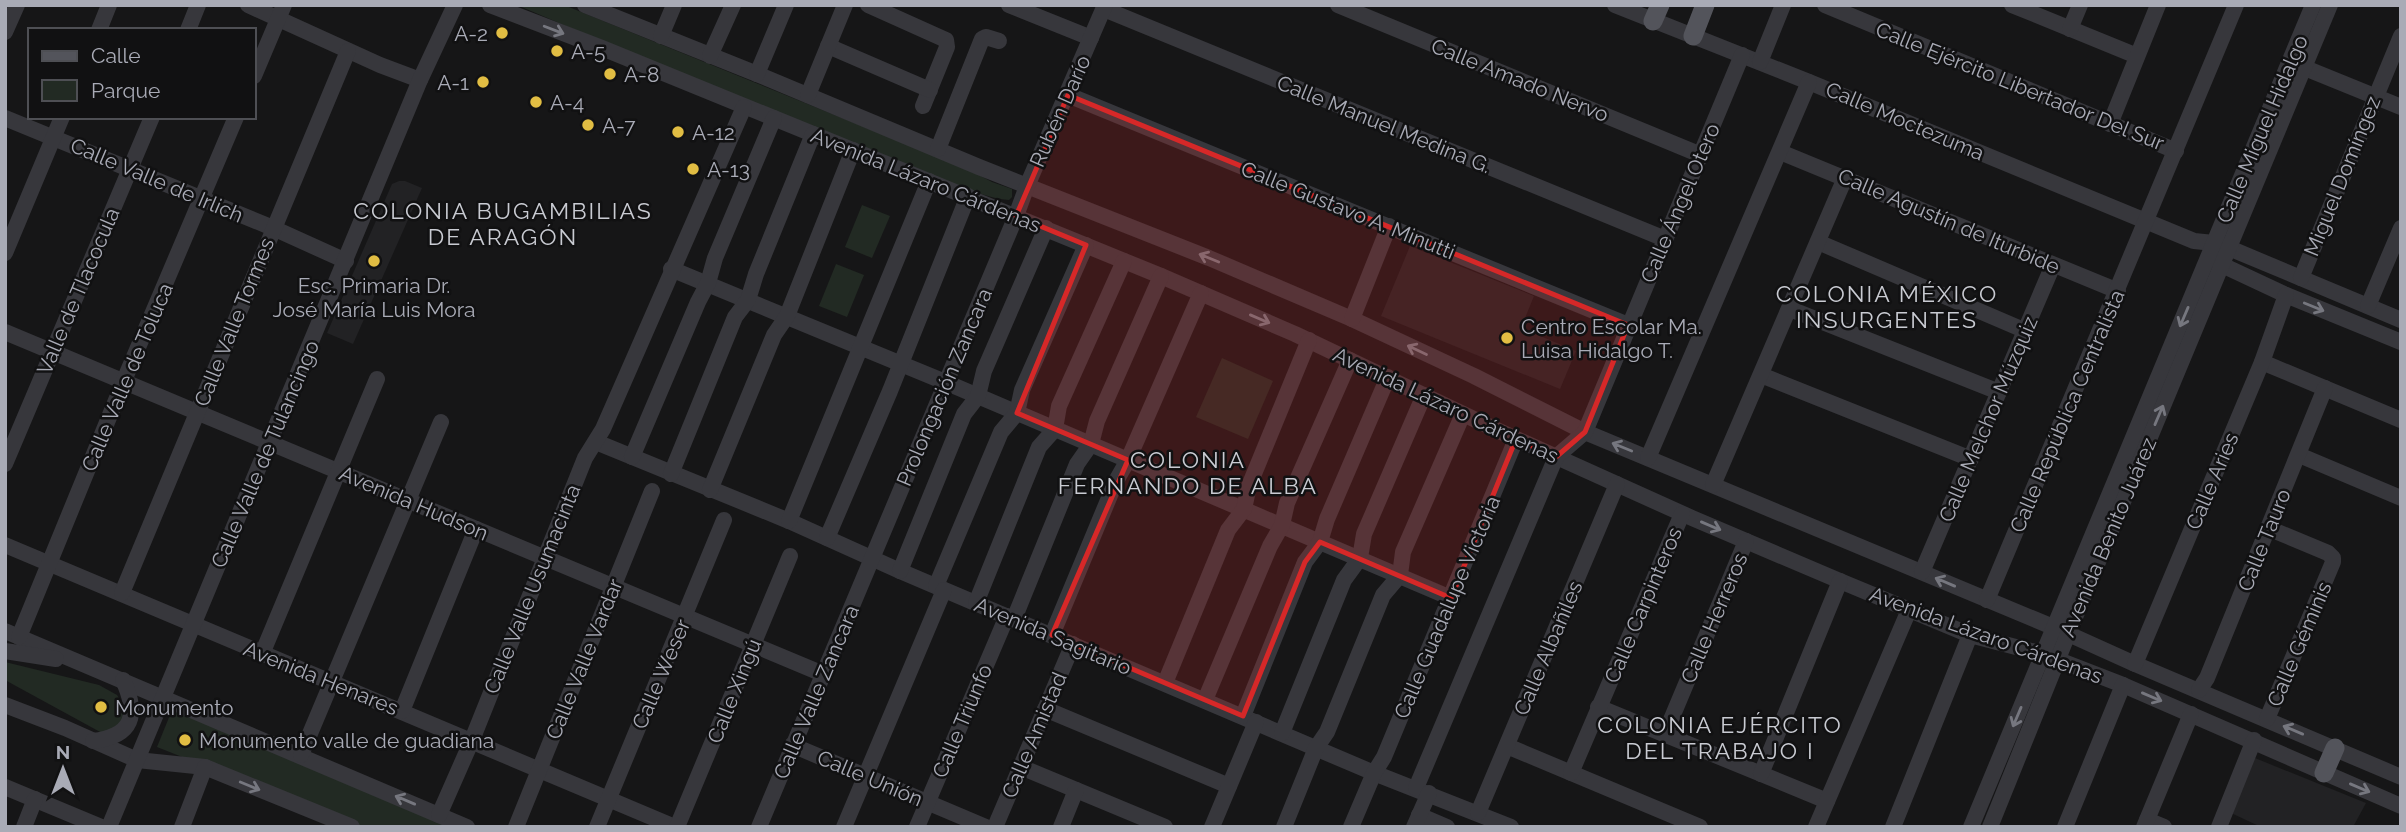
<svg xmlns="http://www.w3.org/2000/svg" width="2406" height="832" font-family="Raleway,sans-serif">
	<rect width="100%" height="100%" fill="#161617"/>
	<g fill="#222224">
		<path d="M399 181H405L422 188 353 344 327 333 392 184Z"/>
		<path d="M1410 246 1534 296 1521 328 1576 351 1560 389 1381 316Z"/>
		<path d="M2250 756 2366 803 2353 827H2261L2229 812Z"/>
	</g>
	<g fill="#222a23">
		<path d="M517 5H564L968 169 992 182 1012 189V197L1009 200C991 199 973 190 955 186L655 64Z"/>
		<path d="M862 205 890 216 872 258 845 247Z"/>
		<path d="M836 264 864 275 847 317 819 306Z"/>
		<path d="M1222 358 1273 381 1248 439 1196 417Z"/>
		<path d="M5 662 99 685 117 695 126 710 123 725 102 733 5 680Z"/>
		<path d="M172 710 453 827H358L157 747Z"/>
	</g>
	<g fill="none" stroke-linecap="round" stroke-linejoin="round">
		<g stroke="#37373c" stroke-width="16">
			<path d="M248 5 380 65 420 80"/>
			<path d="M490 5 602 48 1161 276 1295 334 1499 431 1692 518 1840 581 1970 635 2043 654 2123 685 2401 806"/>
			<path d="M585 5 757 74 979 167 1209 258 1352 319 1474 376 1585 432 2053 627 2135 664 2401 777"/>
			<path d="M868 5 946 40 947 47 923 106"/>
			<path d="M1009 5 1091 38"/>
			<path d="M1338 5 1701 155"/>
			<path d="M1615 5 1809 82 2194 241 2214 243 2229 248 2401 320"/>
			<path d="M1825 5 2176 151"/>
			<path d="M2012 5 2137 56"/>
			<path d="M1104 9 1665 239"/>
			<path d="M2070 29 2080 5"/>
			<path d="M99 30 109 5"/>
			<path d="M188 30 198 5"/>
			<path d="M5 32 17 5"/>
			<path d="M661 36 674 5"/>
			<path d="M828 46 930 90"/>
			<path d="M710 56 733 5"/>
			<path d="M1760 62 1783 5"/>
			<path d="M2305 68 2401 107"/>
			<path d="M757 74 786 5"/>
			<path d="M254 76 284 5"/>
			<path d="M808 95 845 5"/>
			<path d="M1068 95 1628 325"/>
			<path d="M5 118 273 228 346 261"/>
			<path d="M2110 124 2158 5"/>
			<path d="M938 149 982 39 986 37 999 41"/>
			<path d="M1780 152 2118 291"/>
			<path d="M1818 242 2026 331"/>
			<path d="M5 253 62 117"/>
			<path d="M2215 258 2222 265 2286 295 2401 342"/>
			<path d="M671 269 945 382 1451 598"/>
			<path d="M2301 278 2401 36"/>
			<path d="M2368 306 2401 228"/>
			<path d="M1790 309 1999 392"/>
			<path d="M1352 319 1389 226"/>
			<path d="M5 332 823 674"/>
			<path d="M2262 362 2401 420"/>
			<path d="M1761 375 1971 459"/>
			<path d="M596 442 789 521 900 571 1374 773 1511 827"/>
			<path d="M2299 455 2401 498"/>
			<path d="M632 457 698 302 708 283 715 258 774 118"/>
			<path d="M1648 458 1809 82"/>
			<path d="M5 464 152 117"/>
			<path d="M671 474 735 317 748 300 756 274 813 134"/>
			<path d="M1713 485 1845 178"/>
			<path d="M710 490 774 335 787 316 853 150"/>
			<path d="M789 521 929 181"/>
			<path d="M827 538 890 391 968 196"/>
			<path d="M5 545 675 827"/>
			<path d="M900 571 964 414 978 396 984 371 1046 228"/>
			<path d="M1922 572 2053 265"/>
			<path d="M936 586 1001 432 1017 413 1022 390 1086 245"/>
			<path d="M122 593 348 51"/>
			<path d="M1987 600 2236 5"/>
			<path d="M976 603 1039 447 1055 429 1059 406 1124 261"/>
			<path d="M1014 619 1077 464 1091 444 1097 421 1161 276"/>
			<path d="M5 631 467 827"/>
			<path d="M1052 635 1116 481 1128 460 1201 293"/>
			<path d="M19 637 128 371 236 117"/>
			<path d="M5 651 56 659"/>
			<path d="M262 654 377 379"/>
			<path d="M2135 664 2262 362 2286 295"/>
			<path d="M1165 683 1228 530 1244 509 1249 486 1309 340"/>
			<path d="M2199 690 2207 678 2325 388"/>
			<path d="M1205 700 1270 546 1282 525 1287 503 1350 360"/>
			<path d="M5 705 65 728 137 760 205 767 352 827"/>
			<path d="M1598 707 1827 801"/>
			<path d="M1045 709 1229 786"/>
			<path d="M402 711 476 529"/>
			<path d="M1243 716 1305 562 1320 542 1327 519 1388 377"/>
			<path d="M2267 719 2333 562V558L2328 553 2268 528"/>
			<path d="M1282 733 1344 580 1360 558 1364 534 1424 395"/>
			<path d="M1665 734 1746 541"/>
			<path d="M93 741C133 736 139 715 123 680"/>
			<path d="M792 745 986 827"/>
			<path d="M1507 746 1700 827"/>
			<path d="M301 755 441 422"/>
			<path d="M1021 767 1165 827"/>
			<path d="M1571 773 1682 514"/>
			<path d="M1761 774 1840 581"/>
			<path d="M5 787 101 827"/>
			<path d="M1416 788 1556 457 1585 432 1742 55"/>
			<path d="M1478 813 1617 484"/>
			<path d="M439 815 472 740 585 458 603 429 744 107"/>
			<path d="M1419 815 1447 827"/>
			<path d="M2147 820 2164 827"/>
			<path d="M24 827 35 799"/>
			<path d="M109 827 420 80 455 5"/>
			<path d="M182 827 205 767"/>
			<path d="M516 827 652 491"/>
			<path d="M597 827 724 520"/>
			<path d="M677 827 790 556"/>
			<path d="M759 827 1016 216 1027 186 1105 5"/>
			<path d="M844 827 944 590"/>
			<path d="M917 827 1007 616"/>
			<path d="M995 827 1073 644"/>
			<path d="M1061 827 1076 790"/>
			<path d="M1212 827 1256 722"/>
			<path d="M1284 827 1316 748 1327 732 1383 595 1400 575 1403 552 1463 414"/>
			<path d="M1351 827 1374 773 1384 757 1516 439"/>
			<path d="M1414 827 1429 793"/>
			<path d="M1816 827 1909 610"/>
			<path d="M1893 827 1970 635"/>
			<path d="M1971 827 2313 5"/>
			<path d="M1990 827 2068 634 2330 5"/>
			<path d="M2065 827 2123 685"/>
			<path d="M2144 827 2191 714"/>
			<path d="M2219 827 2254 740"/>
		</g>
		<g stroke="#53545b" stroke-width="19">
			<path d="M1653 21 1660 5"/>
			<path d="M1693 36 1705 5"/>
			<path d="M2324 773 2335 748"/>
		</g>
	</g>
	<defs><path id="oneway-shaft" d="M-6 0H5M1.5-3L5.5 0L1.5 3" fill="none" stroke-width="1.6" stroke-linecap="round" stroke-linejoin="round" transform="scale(1.75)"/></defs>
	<g stroke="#76777f">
		<use href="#oneway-shaft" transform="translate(554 30) rotate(21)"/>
		<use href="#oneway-shaft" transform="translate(1209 258) rotate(-158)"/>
		<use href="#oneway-shaft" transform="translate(2314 307) rotate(22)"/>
		<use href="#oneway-shaft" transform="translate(2184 317) rotate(113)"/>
		<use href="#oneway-shaft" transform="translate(1260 319) rotate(23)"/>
		<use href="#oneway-shaft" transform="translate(1417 350) rotate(-155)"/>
		<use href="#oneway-shaft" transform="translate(2159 415) rotate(-67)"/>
		<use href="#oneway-shaft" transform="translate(1622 447) rotate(-158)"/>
		<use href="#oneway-shaft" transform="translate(1711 526) rotate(23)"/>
		<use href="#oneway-shaft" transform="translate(1945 582) rotate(-157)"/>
		<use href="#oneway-shaft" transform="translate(2152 697) rotate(23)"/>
		<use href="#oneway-shaft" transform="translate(2017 717) rotate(113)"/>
		<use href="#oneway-shaft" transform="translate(2293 730) rotate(-157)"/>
		<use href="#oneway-shaft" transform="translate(250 786) rotate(22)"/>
		<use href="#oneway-shaft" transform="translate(2360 788) rotate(23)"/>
		<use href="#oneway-shaft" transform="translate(405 800) rotate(-157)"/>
	</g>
	<path fill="#d62828" fill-opacity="0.2" stroke="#d62828" stroke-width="5" stroke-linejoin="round" d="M1068 95 1628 325 1585 432 1556 457 1516 439 1451 598 1320 542 1305 562 1243 716 1052 635 1128 460 1017 413 1086 245 1016 216Z"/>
	<g fill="#e1bd43" stroke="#111112" stroke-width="2.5">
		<circle cx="502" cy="33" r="7"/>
		<circle cx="557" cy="51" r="7"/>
		<circle cx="610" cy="74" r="7"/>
		<circle cx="483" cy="82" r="7"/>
		<circle cx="536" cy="102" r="7"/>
		<circle cx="588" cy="125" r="7"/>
		<circle cx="678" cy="132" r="7"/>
		<circle cx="693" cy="169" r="7"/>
		<circle cx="374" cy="261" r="7"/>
		<circle cx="1507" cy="338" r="7"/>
		<circle cx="101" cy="707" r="7"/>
		<circle cx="185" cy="740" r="7"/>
	</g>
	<g text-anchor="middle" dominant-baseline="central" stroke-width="5" stroke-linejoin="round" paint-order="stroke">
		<g font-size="21" fill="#a9abb6" stroke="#111112" text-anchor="start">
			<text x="488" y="33" text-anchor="end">A-2</text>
			<text x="571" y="51">A-5</text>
			<text x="624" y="74">A-8</text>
			<text x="469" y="82" text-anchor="end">A-1</text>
			<text x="550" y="102">A-4</text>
			<text x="602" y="125">A-7</text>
			<text x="692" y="132">A-12</text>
			<text x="707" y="169">A-13</text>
			<text x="374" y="285" text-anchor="middle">Esc. Primaria Dr.<tspan x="374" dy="24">José María Luis Mora</tspan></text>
			<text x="1521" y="326">Centro Escolar Ma.<tspan x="1521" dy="24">Luisa Hidalgo T.</tspan></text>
			<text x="115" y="707">Monumento</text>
			<text x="199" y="740">Monumento valle de guadiana</text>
		</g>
		<g font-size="21" fill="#a9abb6" stroke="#111112">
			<text transform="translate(1520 80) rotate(22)">Calle Amado Nervo</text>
			<text transform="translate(2020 86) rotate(22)">Calle Ejército Libertador Del Sur</text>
			<text transform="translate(1060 111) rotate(-66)">Rubén Darío</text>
			<text transform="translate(1905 121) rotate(23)">Calle Moctezuma</text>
			<text transform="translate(1384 124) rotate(22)">Calle Manuel Medina G.</text>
			<text transform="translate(2262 129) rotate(-67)">Calle Miguel Hidalgo</text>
			<text transform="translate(2342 176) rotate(-68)">Miguel Domíngez</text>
			<text transform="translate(157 180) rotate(23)">Calle Valle de Irlich</text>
			<text transform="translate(926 180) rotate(22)">Avenida Lázaro Cárdenas</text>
			<text transform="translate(1680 203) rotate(-67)">Calle Ángel Otero</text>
			<text transform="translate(1348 210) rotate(22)">Calle Gustavo A. Minutti</text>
			<text transform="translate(1949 221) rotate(23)">Calle Agustín de Iturbide</text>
			<text transform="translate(78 291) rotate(-67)">Valle de Tlacocula</text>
			<text transform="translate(234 322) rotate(-68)">Calle Valle Tormes</text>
			<text transform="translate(127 377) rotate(-67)">Calle Valle de Toluca</text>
			<text transform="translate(944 387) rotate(-67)">Prolongación Zancara</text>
			<text transform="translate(1446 405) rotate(25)">Avenida Lázaro Cárdenas</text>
			<text transform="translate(2067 411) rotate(-67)">Calle República Centralista</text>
			<text transform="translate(1988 419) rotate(-67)">Calle Melchor Múzquiz</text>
			<text transform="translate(265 454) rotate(-67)">Calle Valle de Tulancingo</text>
			<text transform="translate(2212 481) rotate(-67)">Calle Aries</text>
			<text transform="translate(414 503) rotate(23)">Avenida Hudson</text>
			<text transform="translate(2108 537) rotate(-67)">Avenida Benito Juárez</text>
			<text transform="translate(2264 540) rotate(-68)">Calle Tauro</text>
			<text transform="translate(532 589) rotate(-68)">Calle Valle Usumacinta</text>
			<text transform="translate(1643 605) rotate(-67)">Calle Carpinteros</text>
			<text transform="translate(1447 607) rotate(-67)">Calle Guadalupe Victoria</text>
			<text transform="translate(1714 618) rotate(-67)">Calle Herreros</text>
			<text transform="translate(1986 635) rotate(20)">Avenida Lázaro Cárdenas</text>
			<text transform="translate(1053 636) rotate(23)">Avenida Sagitario</text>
			<text transform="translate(2299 644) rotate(-67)">Calle Géminis</text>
			<text transform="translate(1548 648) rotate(-67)">Calle Albañiles</text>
			<text transform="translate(584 659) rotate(-68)">Calle Valle Vardar</text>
			<text transform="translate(661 674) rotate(-67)">Calle Weser</text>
			<text transform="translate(321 678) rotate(22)">Avenida Henares</text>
			<text transform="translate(734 691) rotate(-68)">Calle Xingú</text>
			<text transform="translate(816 692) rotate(-67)">Calle Valle Zancara</text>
			<text transform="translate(962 721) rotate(-67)">Calle Triunfo</text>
			<text transform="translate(1034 735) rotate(-67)">Calle Amistad</text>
			<text transform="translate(870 778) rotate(23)">Calle Unión</text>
		</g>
		<g font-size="23" letter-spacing="2" fill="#c9cbd2" stroke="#111112">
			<text x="503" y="210">COLONIA BUGAMBILIAS<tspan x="503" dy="26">DE ARAGÓN</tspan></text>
			<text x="1887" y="293">COLONIA MÉXICO<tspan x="1887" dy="26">INSURGENTES</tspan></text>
			<text x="1188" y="459">COLONIA<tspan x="1188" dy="26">FERNANDO DE ALBA</tspan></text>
			<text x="1720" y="724">COLONIA EJÉRCITO<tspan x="1720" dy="26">DEL TRABAJO I</tspan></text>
		</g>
	</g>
	<rect width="2406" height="832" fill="none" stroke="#a9abb6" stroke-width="14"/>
	<rect x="28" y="28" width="228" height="91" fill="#111112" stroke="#4e4f54" stroke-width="2"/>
	<rect x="42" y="51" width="35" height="10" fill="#53545b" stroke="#4e4f54" stroke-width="2"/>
	<text x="91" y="63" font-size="21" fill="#a9abb6">Calle</text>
	<rect x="42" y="80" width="35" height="21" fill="#222a23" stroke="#4e4f54" stroke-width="2"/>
	<text x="91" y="98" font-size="21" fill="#a9abb6">Parque</text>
	<g transform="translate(63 769)" stroke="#111112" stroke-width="5" paint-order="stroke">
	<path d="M0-5L12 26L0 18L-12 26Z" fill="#a9abb6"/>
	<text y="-10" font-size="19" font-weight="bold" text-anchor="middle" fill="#a9abb6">N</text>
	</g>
</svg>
